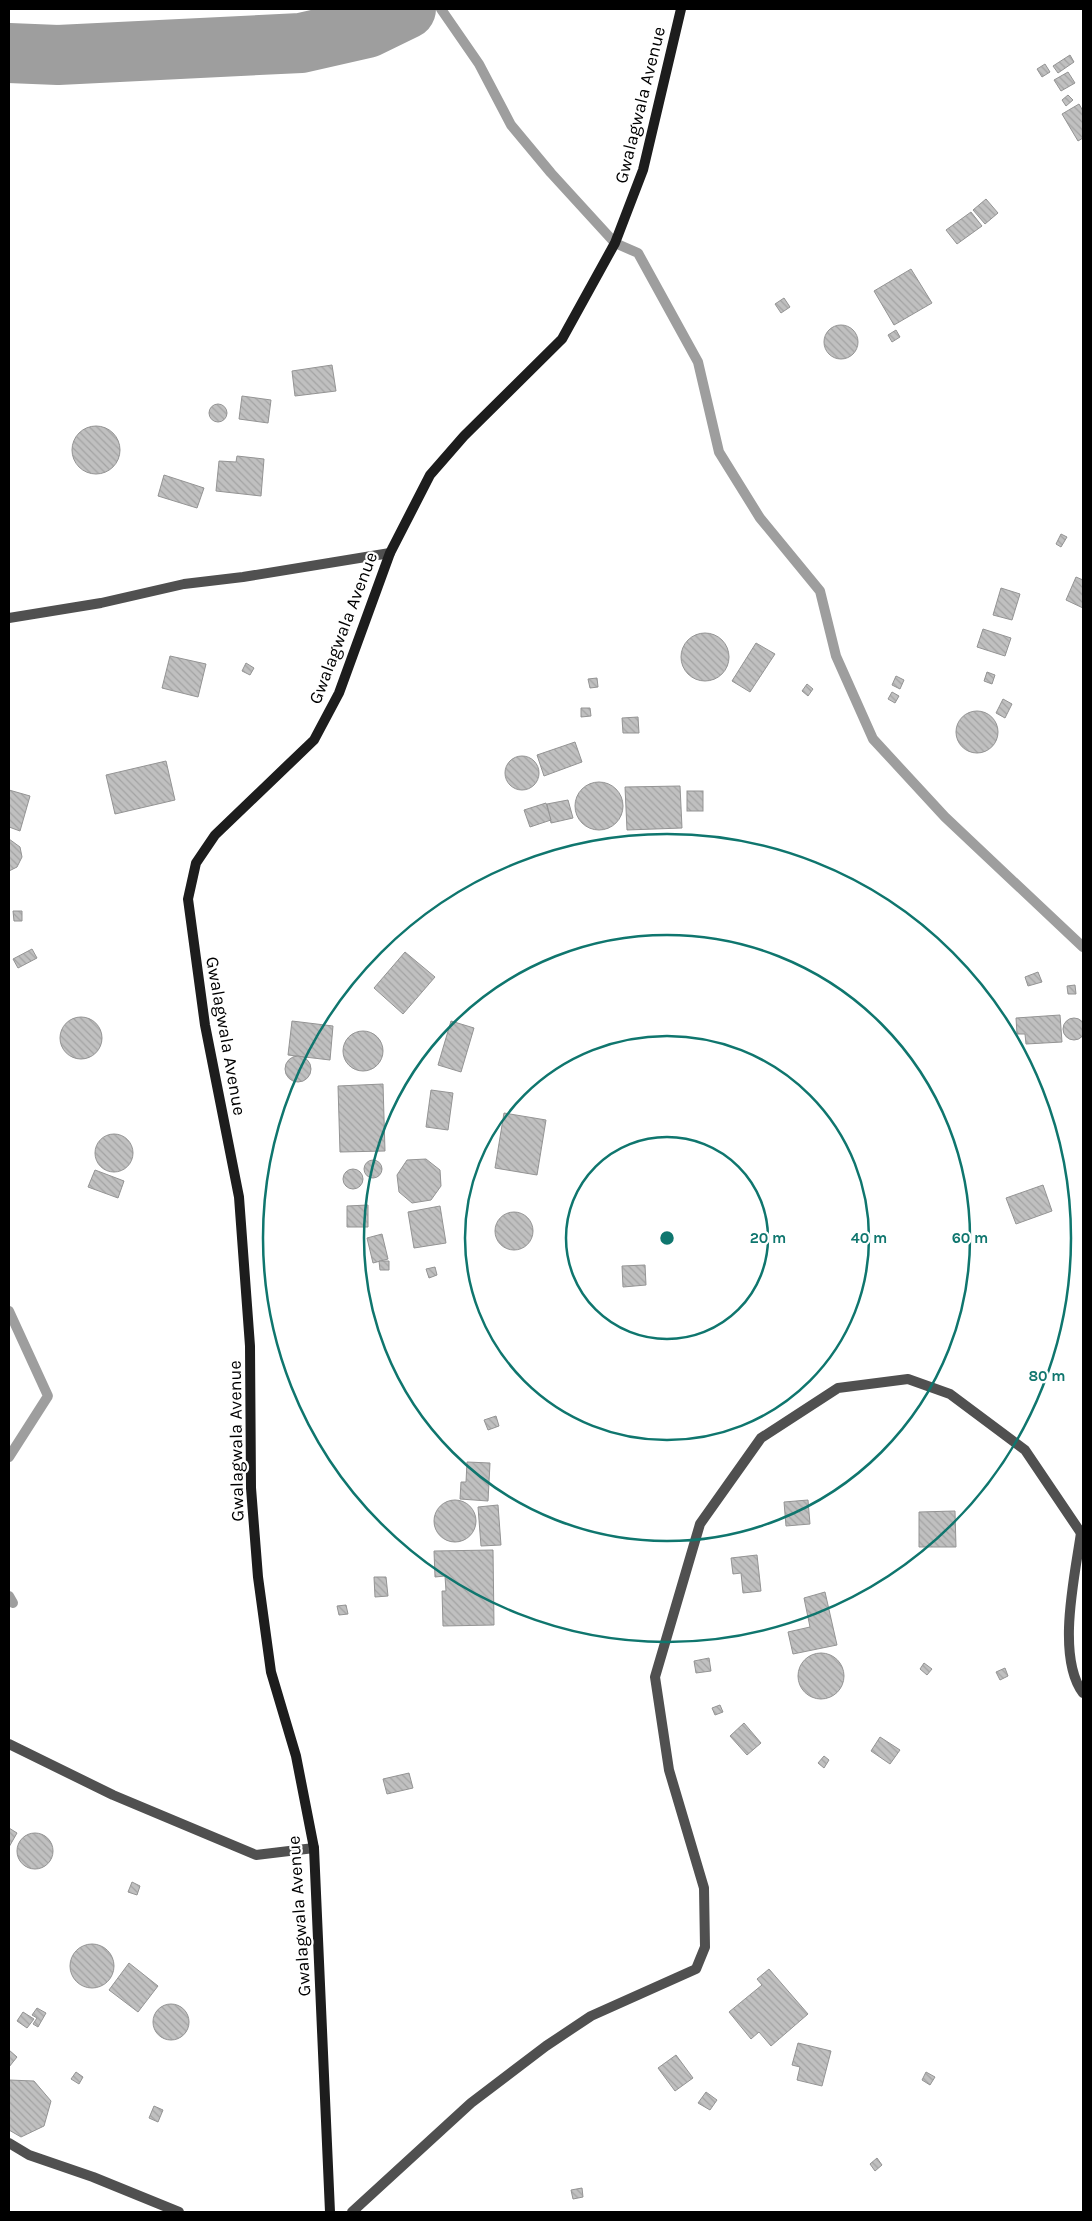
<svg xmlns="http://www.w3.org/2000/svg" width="1092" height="2221" font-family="Karla,sans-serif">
	<defs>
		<pattern id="building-back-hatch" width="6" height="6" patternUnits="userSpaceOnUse" patternTransform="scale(1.25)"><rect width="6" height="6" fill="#c0c0c0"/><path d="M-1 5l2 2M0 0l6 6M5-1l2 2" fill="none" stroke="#a3a3a3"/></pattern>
	</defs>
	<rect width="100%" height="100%" fill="#fff"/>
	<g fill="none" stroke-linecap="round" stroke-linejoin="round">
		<g stroke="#9e9e9e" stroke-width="10">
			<path d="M441 9 479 64 511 125 551 173 615 243 638 253 698 362 719 452 760 518 820 591 836 656 873 739 945 817 1083 947"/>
			<path d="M9 1311 48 1396 9 1457"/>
			<path d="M9 1596 13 1603"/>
		</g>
		<path stroke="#9e9e9e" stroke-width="60" d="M9 53 58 55 301 43 367 28 406 9"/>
	</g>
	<g fill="url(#building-back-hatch)" stroke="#949494">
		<path d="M1070 55 1074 62 1058 73 1053 66Z"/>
		<path d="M1045 64 1050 72 1042 77 1037 69Z"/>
		<path d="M1068 72 1075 83 1061 91 1054 80Z"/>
		<path d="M1068 95 1073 100 1066 106 1062 100Z"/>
		<path d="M1079 104 1083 111V138L1078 141 1062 114Z"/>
		<path d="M986 199 998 213 985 224 973 210Z"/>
		<path d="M971 212 982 226 957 244 946 230Z"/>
		<path d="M911 269 932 303 894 325 874 291Z"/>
		<path d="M784 298 790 307 781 313 775 304Z"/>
		<circle cx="841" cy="342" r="17"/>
		<path d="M896 330 900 337 892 342 888 335Z"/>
		<path d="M332 365 336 391 295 396 292 371Z"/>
		<path d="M242 396 271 400 268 423 239 419Z"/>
		<circle cx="218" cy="413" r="9"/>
		<circle cx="96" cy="450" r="24"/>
		<path d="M237 456 264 459 261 496 216 491 219 461 236 462Z"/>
		<path d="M164 475 204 488 197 508 158 496Z"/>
		<path d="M1061 534 1067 537 1061 547 1056 544Z"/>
		<path d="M1076 577 1083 580V608L1066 600Z"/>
		<path d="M1001 588 1020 594 1012 620 993 615Z"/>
		<path d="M983 629 1011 638 1005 656 977 647Z"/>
		<circle cx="705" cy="657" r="24"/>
		<path d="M756 643 775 654 750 692 732 681Z"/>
		<path d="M170 656 206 664 198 697 162 688Z"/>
		<path d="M246 663 254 668 250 675 242 671Z"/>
		<path d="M987 672 995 675 992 684 984 681Z"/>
		<path d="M896 676 904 680 900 689 892 685Z"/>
		<path d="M597 678 598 687 590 688 588 679Z"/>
		<path d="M807 684 813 689 808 696 802 691Z"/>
		<path d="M892 692 899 696 895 703 888 699Z"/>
		<path d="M1003 699 1012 704 1005 718 996 713Z"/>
		<path d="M581 708H590L591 716 581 717Z"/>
		<circle cx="977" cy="732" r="21"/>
		<path d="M638 717 639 733H623L622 718Z"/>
		<path d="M575 742 582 762 544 776 537 755Z"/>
		<circle cx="522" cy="773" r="17"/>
		<path d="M166 761 175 800 115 814 106 775Z"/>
		<circle cx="599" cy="806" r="24"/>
		<path d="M680 786 682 828 627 830 625 787Z"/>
		<path d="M9 790 30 796 20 831 9 827Z"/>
		<rect x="687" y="791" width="16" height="20"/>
		<path d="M568 800 573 818 551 823 547 804Z"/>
		<path d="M546 803 551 820 530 827 524 810Z"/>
		<path d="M9 839 20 847 22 857 17 867 9 871Z"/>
		<path d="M13 911H22V921H14Z"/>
		<path d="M32 949 37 958 18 968 13 959Z"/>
		<path d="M405 952 435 977 403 1014 374 988Z"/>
		<path d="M1038 972 1042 982 1028 986 1025 977Z"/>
		<path d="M1075 985 1076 994H1068L1067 986Z"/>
		<path d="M1060 1015 1062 1042 1026 1044 1025 1034H1017L1016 1018Z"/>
		<circle cx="81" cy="1038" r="21"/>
		<circle cx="1074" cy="1029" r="11"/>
		<path d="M292 1021 333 1026 330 1060 288 1055Z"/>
		<path d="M451 1021 474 1028 461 1072 438 1065Z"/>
		<circle cx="363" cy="1051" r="20"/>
		<circle cx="298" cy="1069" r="13"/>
		<path d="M383 1084 385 1151 340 1152 338 1086Z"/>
		<path d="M431 1090 453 1093 448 1130 426 1127Z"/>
		<path d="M504 1113 546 1120 537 1175 495 1168Z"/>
		<circle cx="114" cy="1153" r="19"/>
		<path d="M426 1159 440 1170 441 1186 431 1200 412 1203 399 1192 397 1175 407 1160Z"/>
		<circle cx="373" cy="1169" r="9"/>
		<circle cx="353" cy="1179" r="10"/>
		<path d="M95 1170 124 1181 118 1198 88 1187Z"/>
		<path d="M1043 1185 1052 1211 1016 1224 1006 1198Z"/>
		<path d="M368 1205V1227H347V1206Z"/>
		<path d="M440 1206 446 1243 414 1248 408 1212Z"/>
		<circle cx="514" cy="1231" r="19"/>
		<path d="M382 1234 388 1259 373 1263 367 1238Z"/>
		<path d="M379 1261H389V1270H380Z"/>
		<path d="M645 1265 646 1285 623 1287 622 1266Z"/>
		<path d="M435 1267 437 1275 429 1278 426 1269Z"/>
		<path d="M496 1416 499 1426 488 1430 484 1420Z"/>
		<path d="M467 1462 490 1463 488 1501 460 1499 461 1482H466Z"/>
		<circle cx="455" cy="1521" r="21"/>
		<path d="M808 1500 810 1524 786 1526 784 1502Z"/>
		<path d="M498 1505 501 1545 481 1546 478 1507Z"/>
		<path d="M955 1511 956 1547H919V1512Z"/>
		<path d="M493 1550 494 1625 443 1626 442 1591H446L445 1576 435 1577 434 1551Z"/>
		<path d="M757 1555 761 1591 743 1593 741 1573 733 1574 731 1558Z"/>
		<path d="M374 1577H386L388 1596 375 1597Z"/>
		<path d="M825 1592 837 1645 793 1654 788 1632 810 1627 804 1598Z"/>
		<path d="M346 1605 348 1614 339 1615 337 1606Z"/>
		<circle cx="821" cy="1676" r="23"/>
		<path d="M709 1658 711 1671 696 1673 694 1661Z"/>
		<path d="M924 1663 932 1669 927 1675 920 1669Z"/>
		<path d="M1005 1668 1008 1676 1000 1680 996 1672Z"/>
		<path d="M720 1705 723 1712 715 1715 712 1708Z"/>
		<path d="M744 1723 761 1743 747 1755 730 1736Z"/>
		<path d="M880 1737 900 1750 890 1764 871 1751Z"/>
		<path d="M824 1756 829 1760 824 1768 818 1763Z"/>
		<path d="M409 1773 413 1788 387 1794 383 1779Z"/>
		<path d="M9 1828 17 1833 9 1847Z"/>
		<circle cx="35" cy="1851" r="18"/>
		<path d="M132 1882 140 1886 137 1895 128 1892Z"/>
		<circle cx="92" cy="1966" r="22"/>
		<path d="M129 1963 158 1986 138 2012 109 1990Z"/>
		<path d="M769 1969 808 2014 771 2046 759 2032 751 2039 729 2012 762 1985 757 1979Z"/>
		<circle cx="171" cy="2022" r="18"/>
		<path d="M37 2008 46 2013 38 2027 33 2024 37 2018 32 2015Z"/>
		<path d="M23 2012 34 2019 27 2028 17 2021Z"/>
		<path d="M798 2043 831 2051 822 2086 797 2080 800 2067 792 2065Z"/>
		<path d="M9 2050 17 2057 9 2067Z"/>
		<path d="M676 2055 693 2078 675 2091 658 2068Z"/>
		<path d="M76 2072 83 2077 79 2084 71 2079Z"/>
		<path d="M926 2072 935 2077 930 2085 922 2080Z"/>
		<path d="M9 2080 34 2081 51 2101 44 2126 21 2137 9 2130Z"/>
		<path d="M706 2092 717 2100 710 2110 698 2103Z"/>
		<path d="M154 2106 163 2110 158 2122 149 2118Z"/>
		<path d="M877 2158 882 2165 875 2171 870 2164Z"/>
		<path d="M582 2188 583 2197 573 2199 571 2190Z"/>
	</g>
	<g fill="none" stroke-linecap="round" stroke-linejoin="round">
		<g stroke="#505050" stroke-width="10">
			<path d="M9 618 101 603 184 584 243 577 390 553"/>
			<path d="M1083 1531 1081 1533C1075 1575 1056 1657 1083 1693"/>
			<path d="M9 1744 113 1795 256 1855 314 1848"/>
			<path d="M9 2143 29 2155 93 2177 179 2212"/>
			<path d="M352 2212 471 2103 546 2046 591 2016 696 1969 705 1947 704 1888 669 1770 655 1677 700 1524 761 1438 838 1388 908 1379 950 1394 1025 1450 1081 1533"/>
		</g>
		<path stroke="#1d1d1d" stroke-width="10" d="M330 2212 314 1848 296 1756 271 1672 258 1577 251 1488 250 1346 239 1197 205 1025 188 899 196 863 215 835 314 740 339 693 390 553 430 475 464 436 562 339 615 243 643 170 681 9"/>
	</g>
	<g fill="none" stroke="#0f766e" stroke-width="2.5">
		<circle cx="667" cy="1238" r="101"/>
		<circle cx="667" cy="1238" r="202"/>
		<circle cx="667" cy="1238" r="303"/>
		<circle cx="667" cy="1238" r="404"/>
	</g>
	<g text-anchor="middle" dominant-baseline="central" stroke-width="4.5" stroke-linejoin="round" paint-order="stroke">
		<g font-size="18" fill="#000" stroke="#fff">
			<text transform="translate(640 105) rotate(-76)">Gwalagwala Avenue</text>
			<text transform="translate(343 628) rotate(-69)">Gwalagwala Avenue</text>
			<text transform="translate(226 1036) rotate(80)">Gwalagwala Avenue</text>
			<text transform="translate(236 1441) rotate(-91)">Gwalagwala Avenue</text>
			<text transform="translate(299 1916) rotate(-94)">Gwalagwala Avenue</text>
		</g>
	</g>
	<circle cx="667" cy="1238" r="8" fill="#0f766e" stroke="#fff" stroke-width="2.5"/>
	<g font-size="15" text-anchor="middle" font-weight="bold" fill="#0f766e" stroke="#fff" stroke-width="4.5" stroke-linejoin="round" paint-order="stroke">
		<text x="768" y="1243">20 m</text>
		<text x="869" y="1243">40 m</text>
		<text x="970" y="1243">60 m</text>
		<text x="1047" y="1381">80 m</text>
	</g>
	<rect width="1092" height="2221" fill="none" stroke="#000000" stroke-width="20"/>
</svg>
